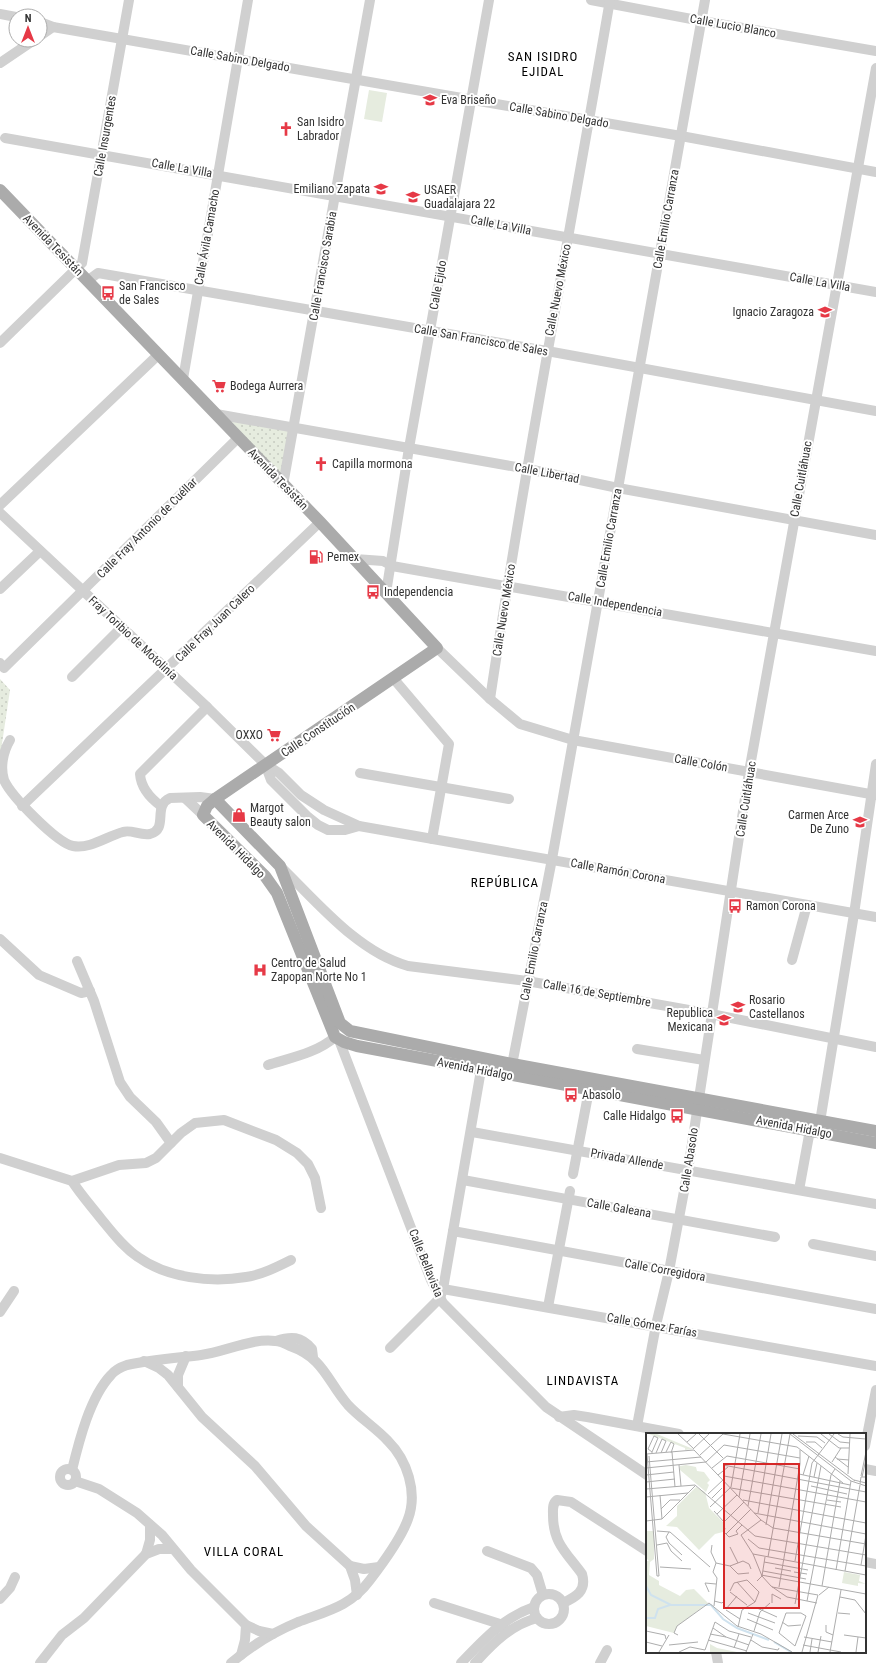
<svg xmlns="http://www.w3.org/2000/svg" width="876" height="1663" font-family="'Roboto Condensed',sans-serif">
	<defs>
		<pattern id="green-dots" width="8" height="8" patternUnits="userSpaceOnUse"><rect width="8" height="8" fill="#e6ecdf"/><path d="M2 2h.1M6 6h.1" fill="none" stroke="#c6cbc0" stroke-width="1.8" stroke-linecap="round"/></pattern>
	</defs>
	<rect width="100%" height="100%" fill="#fff"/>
	<g fill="url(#green-dots)">
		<path d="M231 421 291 430 282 478Z"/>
		<path d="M0 679 10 690 0 757Z"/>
	</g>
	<path fill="#e6ecdf" d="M369 90 387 93 382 122 364 119Z"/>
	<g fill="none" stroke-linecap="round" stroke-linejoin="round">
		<g stroke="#d0d0d0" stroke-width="10">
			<path d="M591 0 702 21 876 51"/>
			<path d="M0 14 16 17"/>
			<path d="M40 22 53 27 681 136 876 172"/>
			<path d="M40 36 53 27"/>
			<path d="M0 63 34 40"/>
			<path d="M5 138 876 292"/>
			<path d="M87 281 98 273 547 351 876 411"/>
			<path d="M0 343 82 263 129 0"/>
			<path d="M183 379 248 0"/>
			<path d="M216 414 528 469 618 488 876 535"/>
			<path d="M283 485 370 0"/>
			<path d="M0 505 158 355"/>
			<path d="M0 513 207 707 265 764 279 773 301 795 324 810 359 826"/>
			<path d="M355 559 383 561 392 566 876 651"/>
			<path d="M0 589 40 551"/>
			<path d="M386 593 409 448 489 0"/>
			<path d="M437 648 490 699 520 724 573 740 876 795"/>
			<path d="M0 663 4 668 238 438"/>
			<path d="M72 677 122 627"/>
			<path d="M393 678 449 744 432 839"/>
			<path d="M490 699C525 465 570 233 610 0"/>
			<path d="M10 740C3 752 0 767 4 780 11 796 57 843 73 846 91 849 107 836 123 832 131 829 140 836 150 834 169 829 152 806 170 798L200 797 215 799"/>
			<path d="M265 764 271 780 308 817 318 825 328 830H345L359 826 876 917"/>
			<path d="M360 773 509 799"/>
			<path d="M185 798 203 815"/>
			<path d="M22 806 320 522"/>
			<path d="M161 806C150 798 141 788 140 774L207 707"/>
			<path d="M281 867C318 903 358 952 408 966L527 981 711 1014 876 1047"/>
			<path d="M0 939 39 975 81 993 90 991"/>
			<path d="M792 960 807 905"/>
			<path d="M77 961 94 1001 120 1082 130 1097 156 1122 171 1143"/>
			<path d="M339 1040 431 1280 443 1303 546 1407 647 1475"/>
			<path d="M637 1049 704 1060"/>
			<path d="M268 1065C290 1058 317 1053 335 1037"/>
			<path d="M511 1070 552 859 705 0"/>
			<path d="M819 1128 854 914 876 764"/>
			<path d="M472 1132 876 1204"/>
			<path d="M0 1158 72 1181 119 1165 146 1163 156 1158 181 1133 195 1123 224 1120 276 1140 297 1153 308 1164 315 1178 321 1208"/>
			<path d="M573 1174 589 1090"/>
			<path d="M463 1180 775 1237"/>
			<path d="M72 1181C81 1195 92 1207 102 1220 113 1233 123 1247 138 1257 167 1278 211 1283 246 1277 261 1275 277 1267 291 1260"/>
			<path d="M799 1190 810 1130"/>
			<path d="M453 1231 876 1309"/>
			<path d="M813 1244 876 1256"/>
			<path d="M433 1282 443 1289 876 1366"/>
			<path d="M548 1307 570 1191"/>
			<path d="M0 1312 14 1291"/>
			<path d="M276 1341C291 1336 301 1336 312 1349L313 1357"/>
			<path d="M390 1348 440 1298 443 1289 481 1070"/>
			<path d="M144 1361 159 1368 168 1375 202 1417 255 1466 306 1526 350 1566 355 1580 357 1595"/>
			<path d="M178 1387V1375L186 1356"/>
			<path d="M559 1417 574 1415 587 1417 679 1434"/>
			<path d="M637 1426 656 1325 669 1271 688 1170 749 772 876 68"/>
			<path d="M865 1446 876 1390"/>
			<path d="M865 1469 876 1471"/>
			<circle cx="68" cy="1477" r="8"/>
			<path d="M72 1470C79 1441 90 1397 111 1375 115 1370 121 1367 127 1365 151 1360 176 1358 201 1355 225 1352 251 1338 275 1341 280 1341 286 1344 290 1346 324 1358 327 1381 348 1405 360 1418 376 1428 388 1441 407 1460 418 1492 408 1519 401 1539 383 1563 370 1580 350 1607 327 1611 298 1622 274 1632 251 1646 231 1663"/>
			<path d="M75 1481 99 1489 137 1513 162 1535 191 1570 246 1625 259 1631 273 1634"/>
			<path d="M487 1551 531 1568 537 1575 543 1595"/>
			<path d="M146 1554 150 1540V1525"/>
			<path d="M865 1562 876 1564"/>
			<path d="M350 1566 364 1569 379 1567"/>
			<circle cx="549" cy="1609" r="15"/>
			<path d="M0 1599 10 1588 15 1577"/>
			<path d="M434 1603 500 1624 507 1632"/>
			<path d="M563 1603C576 1597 587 1591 582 1574 566 1552 553 1543 553 1515 553 1509 552 1504 557 1500L571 1502 647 1551"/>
			<path d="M716 1652 718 1663"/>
			<path d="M241 1655 245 1640 246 1625"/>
			<path d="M40 1663 62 1635 84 1618 146 1554 159 1549H173"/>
			<path d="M461 1663C483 1640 504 1617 534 1607"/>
			<path d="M475 1663C493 1643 511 1625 537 1618"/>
			<path d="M600 1663 607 1650"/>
		</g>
		<g stroke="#ababab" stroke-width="12">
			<path d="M0 190 320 522 437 648 215 799 207 806 203 815 265 876 277 893 335 1037 344 1042 357 1046 876 1143"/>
			<path d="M215 799 280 866 340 1023 350 1031 512 1064 876 1131"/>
		</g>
	</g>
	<defs>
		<symbol id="school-bare" viewBox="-9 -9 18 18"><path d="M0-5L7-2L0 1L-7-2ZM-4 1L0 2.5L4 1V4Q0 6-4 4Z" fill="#e63946" stroke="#fff" stroke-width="2.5" paint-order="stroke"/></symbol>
		<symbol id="church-bare" viewBox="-9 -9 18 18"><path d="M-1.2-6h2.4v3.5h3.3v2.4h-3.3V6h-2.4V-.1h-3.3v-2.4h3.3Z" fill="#e63946" stroke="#fff" stroke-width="2.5" paint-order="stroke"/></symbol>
		<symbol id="bus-bare" viewBox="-9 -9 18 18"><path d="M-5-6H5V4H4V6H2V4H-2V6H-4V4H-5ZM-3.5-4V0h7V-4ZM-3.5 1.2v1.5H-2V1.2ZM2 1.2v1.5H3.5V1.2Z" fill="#e63946" stroke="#fff" stroke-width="2.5" paint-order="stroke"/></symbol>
		<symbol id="supermarket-bare" viewBox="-9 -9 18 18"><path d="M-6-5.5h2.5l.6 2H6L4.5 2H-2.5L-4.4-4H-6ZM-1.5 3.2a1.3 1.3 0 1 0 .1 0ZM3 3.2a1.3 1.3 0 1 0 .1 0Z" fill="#e63946" stroke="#fff" stroke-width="2.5" paint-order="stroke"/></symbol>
		<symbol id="fuel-bare" viewBox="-9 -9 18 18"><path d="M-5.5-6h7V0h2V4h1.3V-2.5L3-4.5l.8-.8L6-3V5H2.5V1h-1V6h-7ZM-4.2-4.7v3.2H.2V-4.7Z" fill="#e63946" stroke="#fff" stroke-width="2.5" paint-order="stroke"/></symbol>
		<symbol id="shop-bare" viewBox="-9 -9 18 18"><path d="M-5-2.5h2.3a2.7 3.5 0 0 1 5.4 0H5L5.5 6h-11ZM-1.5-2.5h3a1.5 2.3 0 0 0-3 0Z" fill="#e63946" stroke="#fff" stroke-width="2.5" paint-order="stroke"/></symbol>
		<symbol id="hospital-bare" viewBox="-9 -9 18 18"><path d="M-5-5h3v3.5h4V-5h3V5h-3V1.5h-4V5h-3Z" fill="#e63946" stroke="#fff" stroke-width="2.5" paint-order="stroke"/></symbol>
	</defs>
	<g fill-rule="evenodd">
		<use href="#school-bare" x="420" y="90" width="20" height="20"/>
		<use href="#church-bare" x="276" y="119" width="20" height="20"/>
		<use href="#school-bare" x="371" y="179" width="20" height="20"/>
		<use href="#school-bare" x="403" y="187" width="20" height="20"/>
		<use href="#bus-bare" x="98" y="283" width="20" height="20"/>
		<use href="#school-bare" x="815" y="302" width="20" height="20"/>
		<use href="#supermarket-bare" x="209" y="376" width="20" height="20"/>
		<use href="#church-bare" x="311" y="454" width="20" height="20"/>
		<use href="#fuel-bare" x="306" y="547" width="20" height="20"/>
		<use href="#bus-bare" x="363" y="582" width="20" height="20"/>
		<use href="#supermarket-bare" x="264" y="725" width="20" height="20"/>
		<use href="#shop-bare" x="229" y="805" width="20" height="20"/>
		<use href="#school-bare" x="850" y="812" width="20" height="20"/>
		<use href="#bus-bare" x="725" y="896" width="20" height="20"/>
		<use href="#hospital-bare" x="250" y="960" width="20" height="20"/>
		<use href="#school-bare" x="728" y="997" width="20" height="20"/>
		<use href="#school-bare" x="714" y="1010" width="20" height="20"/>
		<use href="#bus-bare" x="561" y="1085" width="20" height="20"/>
		<use href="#bus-bare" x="667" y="1106" width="20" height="20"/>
	</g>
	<g text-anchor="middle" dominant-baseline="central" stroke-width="4" stroke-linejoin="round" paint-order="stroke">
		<g font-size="12" fill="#333" stroke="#fff">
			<text transform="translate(733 26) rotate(10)">Calle Lucio Blanco</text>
			<text transform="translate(240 59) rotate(10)">Calle Sabino Delgado</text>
			<text transform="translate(559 115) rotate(10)">Calle Sabino Delgado</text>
			<text transform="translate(105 136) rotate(-80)">Calle Insurgentes</text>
			<text transform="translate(182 168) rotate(10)">Calle La Villa</text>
			<text transform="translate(666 219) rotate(-80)">Calle Emilio Carranza</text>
			<text transform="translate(501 225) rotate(11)">Calle La Villa</text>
			<text transform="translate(207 237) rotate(-80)">Calle Ávila Camacho</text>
			<text transform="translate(53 245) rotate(46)">Avenida Tesistán</text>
			<text transform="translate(323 266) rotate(-80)">Calle Francisco Sarabia</text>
			<text transform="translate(820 282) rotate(10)">Calle La Villa</text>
			<text transform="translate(438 285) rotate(-80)">Calle Ejido</text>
			<text transform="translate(558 290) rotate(-79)">Calle Nuevo México</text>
			<text transform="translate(481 340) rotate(10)">Calle San Francisco de Sales</text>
			<text transform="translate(547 473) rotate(11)">Calle Libertad</text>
			<text transform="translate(278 479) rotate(46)">Avenida Tesistán</text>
			<text transform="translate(801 479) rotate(-80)">Calle Cuitláhuac</text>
			<text transform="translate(147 528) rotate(-45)">Calle Fray Antonio de Cuéllar</text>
			<text transform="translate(609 538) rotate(-80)">Calle Emilio Carranza</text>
			<text transform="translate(615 604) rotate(10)">Calle Independencia</text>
			<text transform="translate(504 610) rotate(-81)">Calle Nuevo México</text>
			<text transform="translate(215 623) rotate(-44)">Calle Fray Juan Calero</text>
			<text transform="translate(133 638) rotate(43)">Fray Toribio de Motolinía</text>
			<text transform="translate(318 730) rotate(-34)">Calle Constitución</text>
			<text transform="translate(701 763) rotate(10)">Calle Colón</text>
			<text transform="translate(746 799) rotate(-81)">Calle Cuitláhuac</text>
			<text transform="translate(236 849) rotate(45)">Avenida Hidalgo</text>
			<text transform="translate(618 871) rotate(10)">Calle Ramón Corona</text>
			<text transform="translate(534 951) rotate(-79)">Calle Emilio Carranza</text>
			<text transform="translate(597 993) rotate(10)">Calle 16 de Septiembre</text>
			<text transform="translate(475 1069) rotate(11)">Avenida Hidalgo</text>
			<text transform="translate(794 1127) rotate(11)">Avenida Hidalgo</text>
			<text transform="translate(627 1159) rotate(10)">Privada Allende</text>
			<text transform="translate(689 1160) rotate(-81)">Calle Abasolo</text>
			<text transform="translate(619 1208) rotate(10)">Calle Galeana</text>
			<text transform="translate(426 1263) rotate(68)">Calle Bellavista</text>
			<text transform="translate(665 1270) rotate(10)">Calle Corregidora</text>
			<text transform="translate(652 1325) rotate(10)">Calle Gómez Farías</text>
		</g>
		<g font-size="12" fill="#333" stroke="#fff" text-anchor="start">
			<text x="441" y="100">Eva Briseño</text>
			<text x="297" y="122">San Isidro<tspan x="297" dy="14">Labrador</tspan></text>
			<text x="370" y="189" text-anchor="end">Emiliano Zapata</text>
			<text x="424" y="190">USAER<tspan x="424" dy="14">Guadalajara 22</tspan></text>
			<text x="119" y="286">San Francisco<tspan x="119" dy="14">de Sales</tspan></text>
			<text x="814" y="312" text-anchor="end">Ignacio Zaragoza</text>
			<text x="230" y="386">Bodega Aurrera</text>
			<text x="332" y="464">Capilla mormona</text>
			<text x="327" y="557">Pemex</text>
			<text x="384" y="592">Independencia</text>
			<text x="263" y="735" text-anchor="end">OXXO</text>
			<text x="250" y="808">Margot<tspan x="250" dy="14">Beauty salon</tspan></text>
			<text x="849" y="815" text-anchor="end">Carmen Arce<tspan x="849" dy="14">De Zuno</tspan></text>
			<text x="746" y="906">Ramon Corona</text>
			<text x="271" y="963">Centro de Salud<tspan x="271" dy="14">Zapopan Norte No 1</tspan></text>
			<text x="749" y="1000">Rosario<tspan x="749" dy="14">Castellanos</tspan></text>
			<text x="713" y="1013" text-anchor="end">Republica<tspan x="713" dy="14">Mexicana</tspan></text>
			<text x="582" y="1095">Abasolo</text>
			<text x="666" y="1116" text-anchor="end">Calle Hidalgo</text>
		</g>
		<g font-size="13" letter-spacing="1" fill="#000" stroke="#fff">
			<text x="543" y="56">SAN ISIDRO<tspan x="543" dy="15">EJIDAL</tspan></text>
			<text x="505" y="882">REPÚBLICA</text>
			<text x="583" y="1380">LINDAVISTA</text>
			<text x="244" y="1551">VILLA CORAL</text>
		</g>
	</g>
	<g transform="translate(646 1433)">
		<rect width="220" height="220" fill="#fff"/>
		<path d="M3 1H11L47 16 39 17V15ZM40 32 50 34 51 38 58 39 64 47 61 50 63 52 60 59 34 37V33ZM50 54 59 59 63 75 79 91 77 99 69 101 53 117 31 94 20 93 31 83V73ZM198 139 214 142 213 148 220 151 212 150V153L196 150Z" fill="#e6ecdf"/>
		<path d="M0 125 1 128H4L3 142 13 148V152L34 163 40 157 48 156 62 170 31 193 28 200 0 193Z" fill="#e6ecdf"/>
		<path d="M0 98H8V126L4 129 0 125ZM64 211 71 215 91 219H64Z" fill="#e6ecdf"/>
		<path fill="none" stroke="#cfe2ee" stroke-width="2" d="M0 153 5 162 25 172H65L77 186 91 195 123 207M0 185H9L12 176 24 172M128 209 145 219"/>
		<path fill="none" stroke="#adadad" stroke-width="1" d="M32 1 48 16M53 1 77 25M77 1 151 14 197 50M144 1 205 48 220 53M147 1 209 48M175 1 193 15H203M183 1 194 9 204 10M192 1 197 4 220 6M152 3 171 4 179 10M41 9 50 1M160 9H169L176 15M47 16 63 1M20 19 25 9 28 11 25 20M26 19 29 54M6 20V19L12 5 8 3 2 16 6 19M10 20 16 6 20 8 15 20M0 21 48 17 115 87 95 102 107 121 220 142M1 21 11 143H13M54 22 77 1M3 23 13 143M189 24 202 34M191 26 203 27M0 29 55 24M60 29 78 12 154 25M186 29 195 15M33 32 35 53M77 32 220 59M0 35 60 29M66 35 81 23 154 36M153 41 204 52M202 41 204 1M0 42 28 39M72 42 82 34M157 42 163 23M78 43 220 69M215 43 220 19M168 44 171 30M216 44 220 26M208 47 220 50M0 49 29 46M214 51 215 44H220M165 53 201 61M85 55 195 74M0 56 49 52 109 103M62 61 77 47M14 62 16 86M0 64 42 60M93 64 104 1M66 65 76 55M97 67 220 90M181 67 195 69M102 73 115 1M64 74 85 54 94 1M15 76 24 67H34M68 78 78 89 98 69M108 80 220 101M112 80 125 1M71 81 91 62M115 87 127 95 220 111M0 88 16 86 49 53M120 92 136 1M79 95 78 99 83 104 92 101M11 98 24 99 64 134M23 99 20 104 23 110 36 122M80 101 105 76M92 101 90 98 96 92M109 103 220 122M102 106 113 115 220 133M11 112 21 110 25 118 36 128M66 112 65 119 70 130 67 139 71 145 68 173M84 114 92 130M107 121 116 143 125 153 141 164 171 170M122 124 144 1M149 128 166 30 188 1M118 129 162 137M70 130 84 133 97 128 103 131 105 136M215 132 220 102M84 133 92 141 103 140M14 134 45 136M129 135 145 138M190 137 205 48M117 138 160 146M199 138 214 52M148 139 161 141M115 142 220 161M111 148 116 143 119 124M91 149 109 169M176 153 194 48M126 154 172 162M133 154 154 31V17M84 158 88 150 101 147 113 159 109 169 96 177 92 194M63 159 59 150 70 151M84 159 101 172M173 162 183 154M194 164 209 167M209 167 220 181M68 168 76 170 79 167M161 168 185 42 189 36M126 170V161L135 166M149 171 175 33M111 175 131 184M80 176 91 163M80 177 94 186M102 180 129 190M140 180H155L160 183 149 213 133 200ZM192 180 204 181M101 186 127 197M136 189 142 193 155 192M180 192V199L187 202M67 195 80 204 103 212M0 198 19 202 20 206M108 198 114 179 124 170M64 201 80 204M32 202 28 200 31 193 63 170 91 193 115 201 146 219M198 202 220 205M158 204 186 209M62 207 101 218M105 207 116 214 132 217 133 215M0 209 16 213M23 212 52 209M157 212 195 219M88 215 93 201M13 219 23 202M33 219 44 214 59 217 69 189 83 198 105 204M100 219 107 201M156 219 172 162M164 219 166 206M172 219 175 203M184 219 195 157M210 219 212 204"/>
		<path fill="#d62828" fill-opacity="0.15" stroke="#d62828" stroke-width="2" d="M78 31H153V175H78Z"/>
		<rect width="220" height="220" fill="none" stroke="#333" stroke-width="2"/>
	</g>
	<g transform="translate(28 28)"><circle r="19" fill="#ffffff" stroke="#adadad"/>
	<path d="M0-3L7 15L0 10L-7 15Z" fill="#e63946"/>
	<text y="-6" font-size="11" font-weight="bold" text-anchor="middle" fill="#333333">N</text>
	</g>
</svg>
